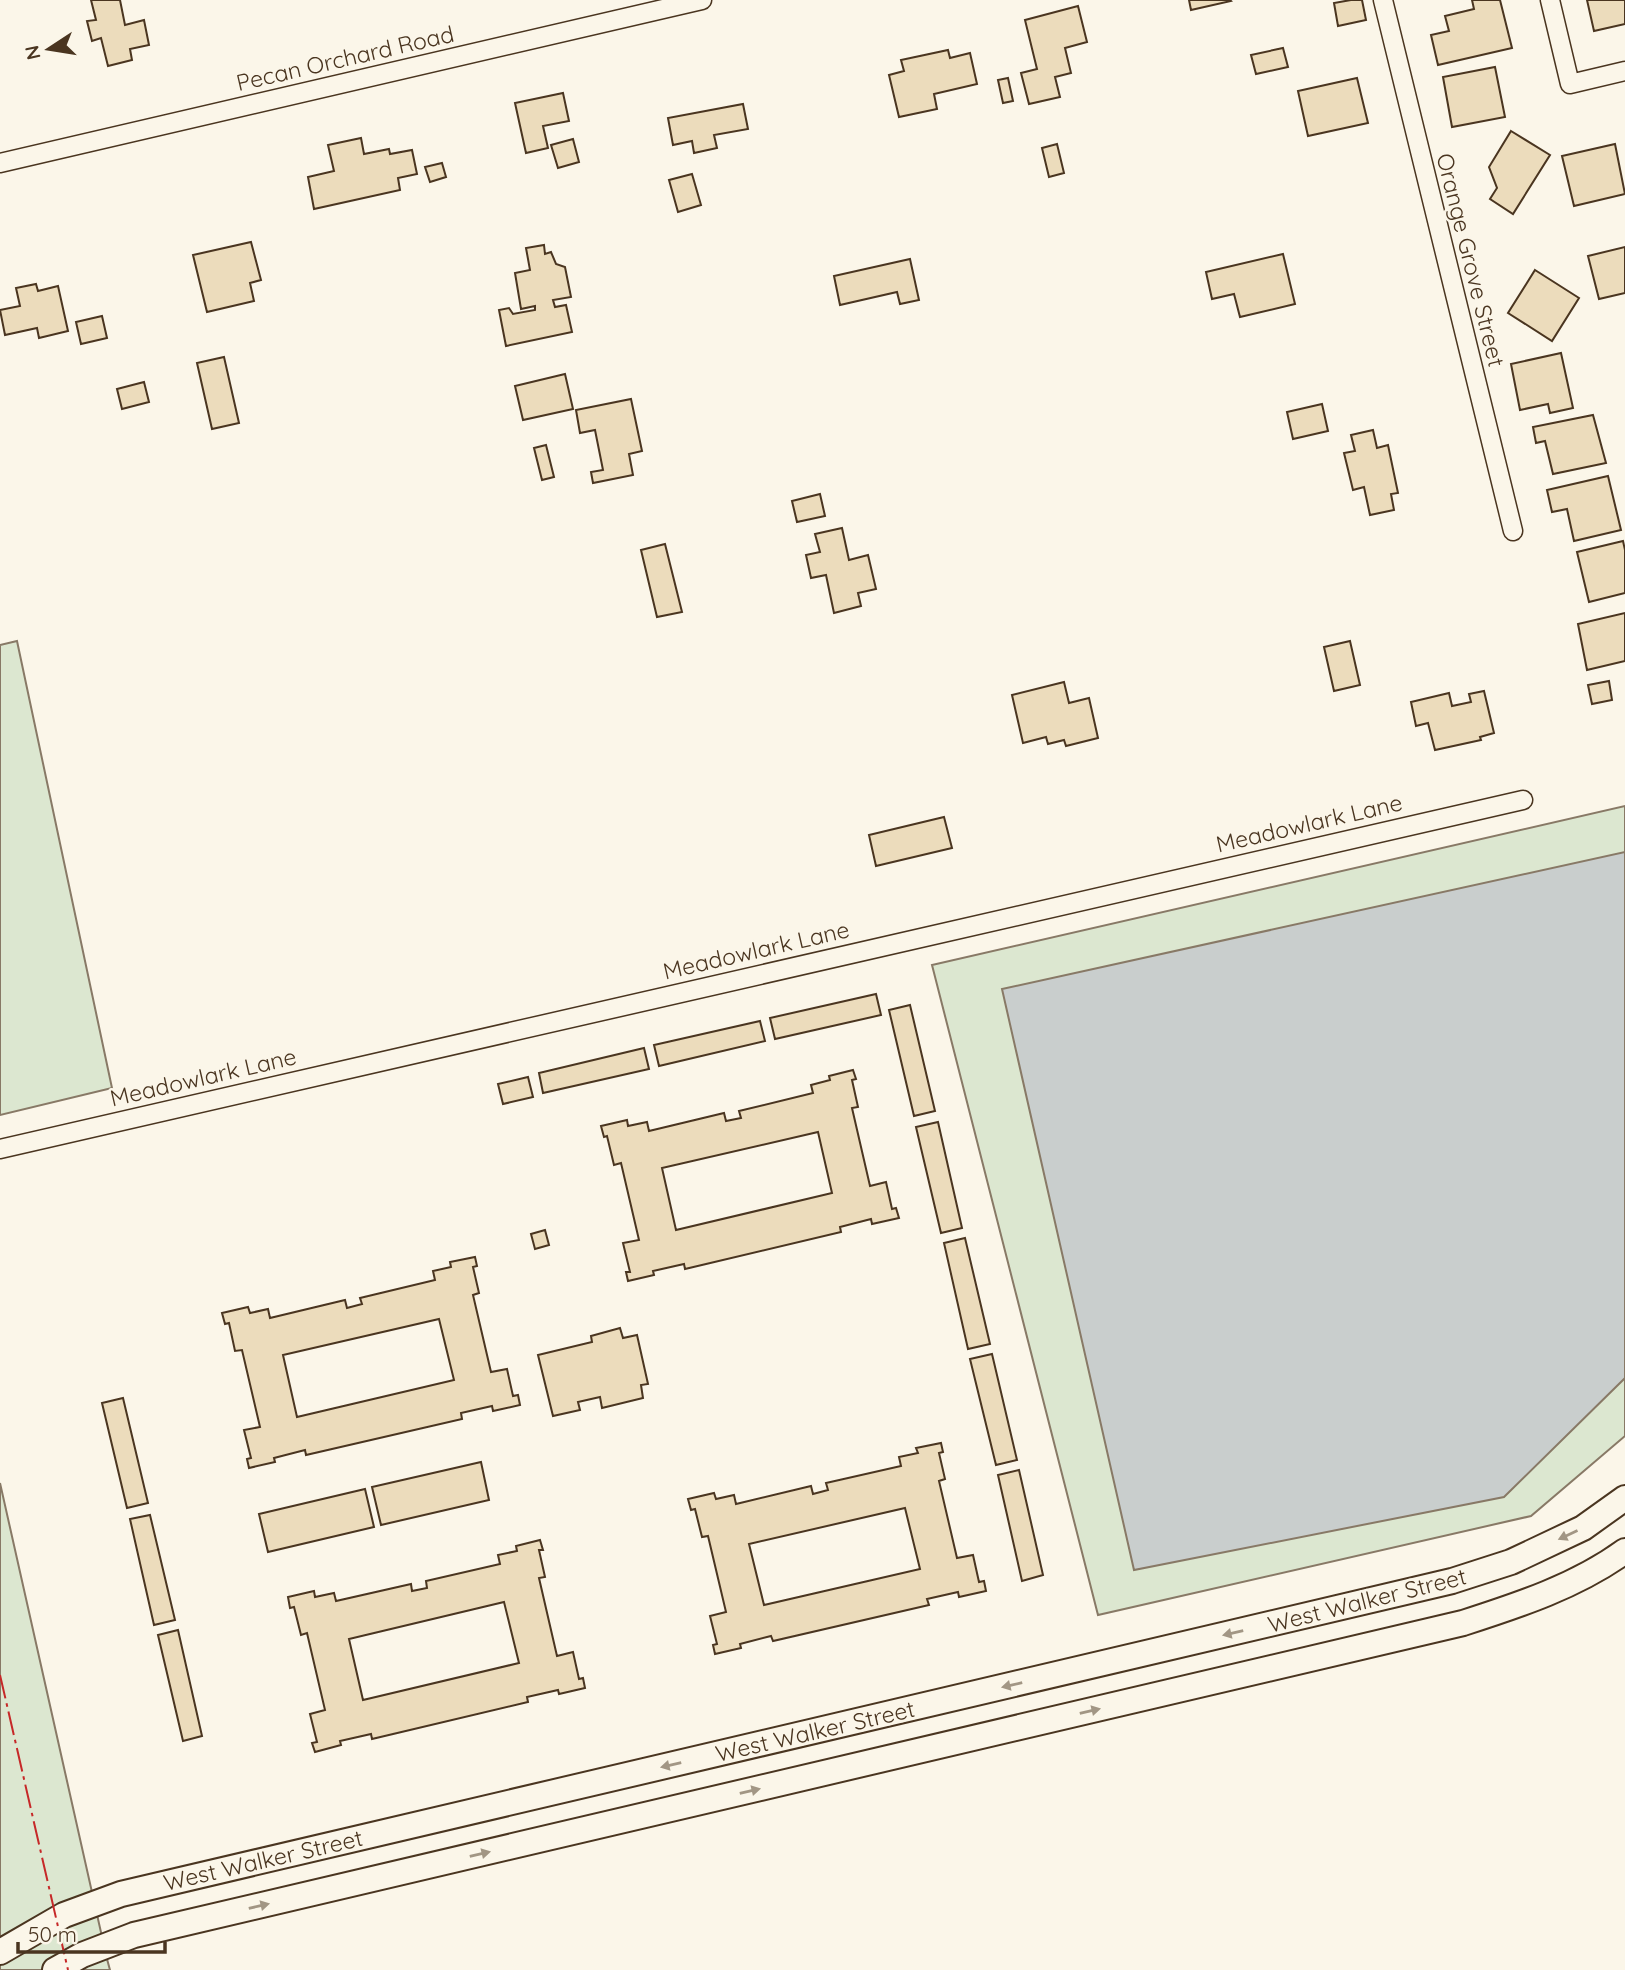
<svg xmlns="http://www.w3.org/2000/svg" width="1625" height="1970" font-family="Quicksand,sans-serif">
	<rect width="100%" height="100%" fill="#fbf6e9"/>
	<g fill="#dce7d0" stroke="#887966" stroke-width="2">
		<path d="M17 641 112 1088 0 1115V645Z"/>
		<path d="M1625 806V1436L1531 1516 1098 1615 932 965Z"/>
		<path d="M0 1483 107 1959 110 1970H0Z"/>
	</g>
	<path fill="#c9cecd" stroke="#887966" stroke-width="2" d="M1625 852V1378L1504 1497 1134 1570 1002 989Z"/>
	<g fill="#ecdcbc" stroke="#4a3520" stroke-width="2" fill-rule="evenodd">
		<path d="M91 0H120L125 25 144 20 149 45 130 49 132 60 108 66 101 38 92 41 87 21 96 20Z"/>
		<path d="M1189 0H1230L1231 1 1191 10Z"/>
		<path d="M1351 0H1362L1366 20 1338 26 1334 3Z"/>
		<path d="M1472 0H1500L1512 48 1438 65 1431 35 1449 31 1445 16 1474 9Z"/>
		<path d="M1587 0H1625V24L1594 31Z"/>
		<path d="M1078 6 1087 42 1065 48 1071 73 1055 77 1060 97 1029 104 1021 73 1037 69 1025 20Z"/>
		<path d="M1283 48 1288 67 1256 74 1251 55Z"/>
		<path d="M948 50 950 58 970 53 977 84 934 94 937 109 899 117 889 75 904 71 901 60Z"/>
		<path d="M1495 67 1505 117 1452 127 1443 77Z"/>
		<path d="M1008 78 1013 101 1003 103 998 80Z"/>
		<path d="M1357 78 1368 123 1308 136 1298 91Z"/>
		<path d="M563 93 569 121 543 126 548 148 526 153 515 103Z"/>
		<path d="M743 104 748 129 714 135 717 148 694 153 692 141 673 145 668 118Z"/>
		<path d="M1511 131 1550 155 1513 214 1490 199 1497 188 1489 167Z"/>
		<path d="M361 138 364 154 389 149 390 154 412 150 417 174 398 178 400 190 314 209 308 177 334 171 328 145Z"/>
		<path d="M573 139 579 162 558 168 551 145Z"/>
		<path d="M1057 144 1064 173 1049 177 1042 148Z"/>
		<path d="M1615 144 1625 194 1574 206 1562 156Z"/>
		<path d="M442 163 446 177 430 182 425 167Z"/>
		<path d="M692 174 701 205 678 212 669 180Z"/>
		<path d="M251 242 261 280 250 283 254 301 207 312 193 255Z"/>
		<path d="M544 245 545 254 551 252 556 264 565 267 571 297 553 300 555 307 566 305 572 332 506 346 499 310 509 308 513 314 535 310V306L521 309 515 273 530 270 526 248Z"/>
		<path d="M1625 247V293L1599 299 1588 256Z"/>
		<path d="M1283 254 1295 304 1240 317 1234 294 1212 299 1206 272Z"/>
		<path d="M910 259 919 300 900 304 897 292 840 305 834 276Z"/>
		<path d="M1535 270 1579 298 1552 341 1508 313Z"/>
		<path d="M36 284 38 291 58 286 68 331 39 338 37 328 5 335 0 310 20 306 16 288Z"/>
		<path d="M102 316 107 338 81 344 76 322Z"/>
		<path d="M1561 353 1573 408 1550 413 1548 404 1520 410 1511 364Z"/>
		<path d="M224 357 239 423 212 429 197 363Z"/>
		<path d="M565 374 573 409 523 420 515 386Z"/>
		<path d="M144 382 149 402 122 409 117 389Z"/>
		<path d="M631 399 642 451 629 454 633 475 593 483 591 472 603 470 595 430 580 433 576 410Z"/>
		<path d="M1322 404 1328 431 1293 439 1287 412Z"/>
		<path d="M1593 415 1606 463 1553 474 1545 441 1536 443 1533 427Z"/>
		<path d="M1373 430 1377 448 1388 445 1398 493 1391 494 1394 510 1370 515 1364 487 1353 490 1344 453 1355 451 1351 435Z"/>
		<path d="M546 445 554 477 542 480 534 448Z"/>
		<path d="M1608 476 1621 530 1574 541 1567 509 1552 512 1547 490Z"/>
		<path d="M820 494 825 516 797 522 792 501Z"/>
		<path d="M842 528 849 560 868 555 876 589 858 593 861 606 834 613 826 575 811 578 806 555 820 552 815 534Z"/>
		<path d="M1623 541 1625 550V593L1589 602 1577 552Z"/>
		<path d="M665 544 682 612 657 617 641 550Z"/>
		<path d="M1625 613V661L1587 670 1578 624Z"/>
		<path d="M1350 641 1360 685 1334 691 1324 647Z"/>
		<path d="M1609 681 1612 700 1592 704 1588 685Z"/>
		<path d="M1064 682 1069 703 1089 698 1098 738 1066 746 1064 740 1048 744 1046 737 1023 743 1012 695Z"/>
		<path d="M1484 691 1494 733 1480 737 1481 740 1435 750 1428 723 1416 726 1411 702 1449 693 1452 706 1471 702 1469 694Z"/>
		<path d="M944 817 952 848 876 866 869 835Z"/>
		<path d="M876 994 881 1015 775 1039 770 1018Z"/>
		<path d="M910 1005 935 1111 914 1116 889 1010Z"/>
		<path d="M760 1021 765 1041 659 1066 654 1045Z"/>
		<path d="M644 1048 649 1069 543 1093 539 1073Z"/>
		<path d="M853 1070 856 1079 852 1080 858 1107 852 1108 870 1186 886 1182 892 1209 896 1208 899 1218 872 1224 871 1219 840 1227 841 1232 685 1269 684 1264 653 1271 654 1275 628 1281 626 1272H630L623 1243 639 1240 621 1163 614 1165 607 1136 604 1137 601 1126 627 1120 628 1126 647 1122 649 1131 724 1113 726 1121 741 1118 739 1111 813 1093 811 1085 830 1080 829 1076ZM818 1132 832 1193 676 1230 662 1168Z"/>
		<path d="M528 1077 533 1097 503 1104 498 1084Z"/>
		<path d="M938 1122 962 1228 941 1233 916 1127Z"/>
		<path d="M545 1230 549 1245 535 1249 531 1234Z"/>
		<path d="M965 1238 990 1344 968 1349 944 1243Z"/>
		<path d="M475 1257 477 1266 473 1267 479 1293 473 1295 491 1372 507 1369 513 1396 518 1395 520 1405 493 1411 492 1406 461 1413 462 1419 306 1455 305 1450 274 1458 275 1462 249 1468 247 1459 251 1458 244 1430 260 1427 242 1350 235 1351 229 1323 225 1324 222 1313 248 1307 250 1313 268 1309 270 1318 345 1300 347 1308 362 1304 360 1298 435 1280 433 1271 451 1267 450 1262ZM439 1319 454 1380 297 1417 283 1355Z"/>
		<path d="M620 1328 623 1338 637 1335 648 1384 641 1385 643 1398 602 1408 600 1397 578 1402 580 1410 553 1416 538 1355 592 1342 591 1336Z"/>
		<path d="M992 1354 1017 1460 996 1465 970 1359Z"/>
		<path d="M123 1398 148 1503 127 1508 102 1403Z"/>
		<path d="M941 1443 943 1452 939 1453 945 1479 939 1481 957 1558 973 1555 979 1582 984 1581 986 1591 959 1597 958 1592 927 1599 929 1605 773 1641 771 1636 740 1644 741 1648 715 1654 713 1645 717 1644 710 1616 726 1612 708 1536 702 1537 695 1509 691 1510 688 1499 714 1493 716 1499 734 1495 736 1504 811 1486 813 1494 828 1490 826 1483 901 1466 899 1457 918 1453 916 1448ZM905 1508 920 1569 764 1605 749 1544Z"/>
		<path d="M481 1462 489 1500 381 1525 372 1487Z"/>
		<path d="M1019 1470 1043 1575 1022 1581 998 1475Z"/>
		<path d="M365 1489 374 1527 268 1552 259 1514Z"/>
		<path d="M150 1515 175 1620 154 1625 130 1519Z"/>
		<path d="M540 1540 543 1550H539L545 1577 539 1578 557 1656 573 1652 579 1679 583 1678 585 1688 559 1694 558 1690 527 1697 528 1702 372 1739 371 1734 340 1741 341 1745 315 1752 312 1743 317 1742 310 1714 325 1710 307 1633 301 1635 294 1607 290 1608 288 1597 314 1591 315 1597 334 1593 336 1601 411 1584 412 1591 427 1588 426 1581 500 1564 498 1555 517 1551 516 1546ZM504 1602 519 1663 363 1700 349 1639Z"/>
		<path d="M178 1630 202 1736 183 1741 158 1635Z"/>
	</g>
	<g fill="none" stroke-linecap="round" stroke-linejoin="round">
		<defs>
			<g id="street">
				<path d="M1383 0 1513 531"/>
				<path d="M1550 0 1570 84 1625 71"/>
				<path d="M0 163 702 0"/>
				<path d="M0 1149 1523 800"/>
			</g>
			<g id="secondary">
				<path d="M0 1952 64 1915 121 1894 1452 1581 1511 1562 1583 1528 1625 1498"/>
				<path d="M55 1970 82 1955 134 1935 1463 1623C1519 1605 1577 1586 1625 1551"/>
			</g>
		</defs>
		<use href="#street" stroke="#4a3520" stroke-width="21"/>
		<use href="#secondary" stroke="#4a3520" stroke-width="28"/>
		<use href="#street" stroke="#fbf6e9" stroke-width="18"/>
		<use href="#secondary" stroke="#fbf6e9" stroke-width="24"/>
		<path stroke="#c62828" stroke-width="2" stroke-dasharray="24 5 3.5 5" stroke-linecap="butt" d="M0 1675 68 1970"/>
	</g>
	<defs><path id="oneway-solid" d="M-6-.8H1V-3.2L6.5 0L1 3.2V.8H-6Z" transform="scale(1.75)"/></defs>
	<g fill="#a29684">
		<use href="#oneway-solid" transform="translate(1568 1535) rotate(155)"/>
		<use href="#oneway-solid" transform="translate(1233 1633) rotate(167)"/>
		<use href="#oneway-solid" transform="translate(1012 1685) rotate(167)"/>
		<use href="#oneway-solid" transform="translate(1090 1711) rotate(-13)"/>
		<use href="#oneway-solid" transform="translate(671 1765) rotate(167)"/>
		<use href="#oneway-solid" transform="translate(750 1791) rotate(-13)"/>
		<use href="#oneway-solid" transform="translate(480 1854) rotate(-13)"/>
		<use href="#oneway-solid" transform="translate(259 1906) rotate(-13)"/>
	</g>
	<g text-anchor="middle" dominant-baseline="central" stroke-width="5" stroke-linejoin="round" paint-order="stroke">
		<g font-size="23" fill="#4a3520" stroke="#fbf6e9">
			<text transform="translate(345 58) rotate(-13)">Pecan Orchard Road</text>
			<text transform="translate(1471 260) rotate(76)">Orange Grove Street</text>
			<text transform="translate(1309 823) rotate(-13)">Meadowlark Lane</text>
			<text transform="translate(756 950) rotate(-13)">Meadowlark Lane</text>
			<text transform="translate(203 1077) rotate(-13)">Meadowlark Lane</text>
			<text transform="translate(1367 1600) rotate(-14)">West Walker Street</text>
			<text transform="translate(815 1731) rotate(-13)">West Walker Street</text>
			<text transform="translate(263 1860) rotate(-13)">West Walker Street</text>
		</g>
	</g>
	<g transform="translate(49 49) rotate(258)" stroke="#fbf6e9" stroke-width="5" paint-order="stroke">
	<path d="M0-5L12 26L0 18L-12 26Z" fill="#4a3520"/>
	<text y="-10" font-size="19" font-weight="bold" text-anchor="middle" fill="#4a3520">N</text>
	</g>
	<path d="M18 1942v10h147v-10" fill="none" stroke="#4a3520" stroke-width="3.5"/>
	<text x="28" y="1942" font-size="21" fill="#4a3520" stroke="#fbf6e9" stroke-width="5" paint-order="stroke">50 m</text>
</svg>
